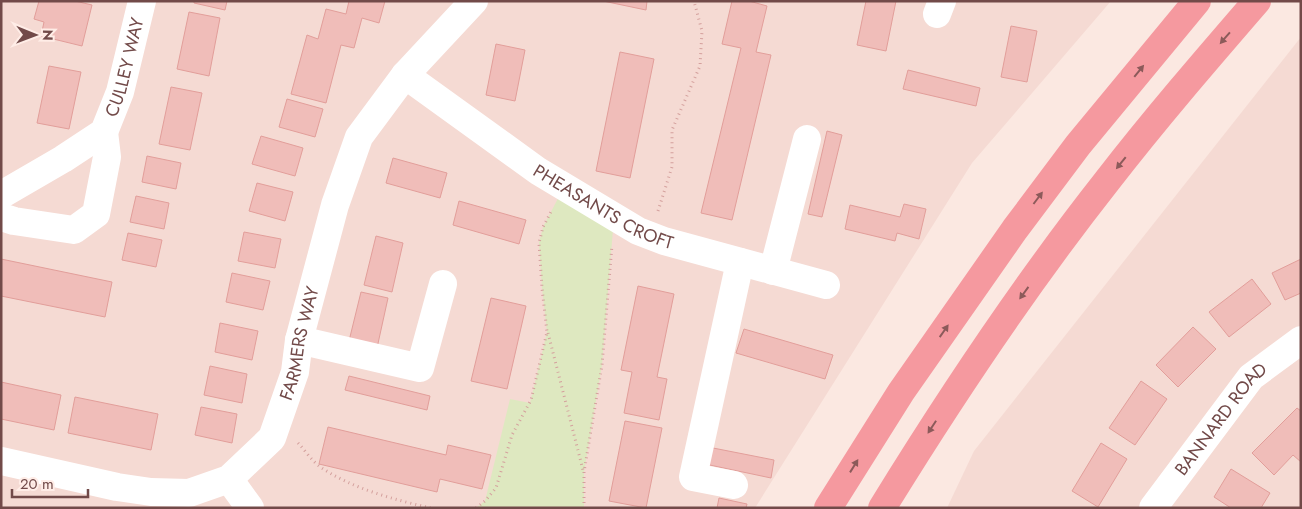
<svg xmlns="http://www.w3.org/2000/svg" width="1302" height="509" font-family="Jost,sans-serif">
	<rect width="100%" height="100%" fill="#fbe8e1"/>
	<g fill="#f5dad3">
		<path d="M1 1H1111L972 163 755 508H1Z"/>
		<path d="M1301 37V508H947L974 451Z"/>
	</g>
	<path fill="#dee8c0" d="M564 187 614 217 602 365 584 472V508H476L485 501 510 399 530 403 547 332 542 288 539 243 543 227Z"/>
	<g fill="#f0bdb9" stroke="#e29e9a">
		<path d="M39 1H75L92 5 82 46 41 36 44 22 34 19Z"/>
		<path d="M194 1H227L225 10 194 3Z"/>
		<path d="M349 1H385L379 23 362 18 354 48 341 45 326 103 291 94 307 35 318 39 326 9 346 14Z"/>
		<path d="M603 1H647L646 10Z"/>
		<path d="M732 1H749L767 6 756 52 771 55 732 220 701 213 741 48 722 44Z"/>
		<path d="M866 1H896L886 51 857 45Z"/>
		<path d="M189 12 220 18 209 76 177 69Z"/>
		<path d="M1011 26 1037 31 1027 82 1001 77Z"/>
		<path d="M496 44 525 50 515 101 486 95Z"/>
		<path d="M620 52 654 59 630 178 596 171Z"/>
		<path d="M49 66 81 72 69 129 37 123Z"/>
		<path d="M908 70 980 88 976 106 903 89Z"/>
		<path d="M171 87 202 93 190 150 159 144Z"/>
		<path d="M287 99 323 109 315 137 279 127Z"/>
		<path d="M827 131 842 135 822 217 808 214Z"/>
		<path d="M261 136 303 148 295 176 252 164Z"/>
		<path d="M147 156 181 163 176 189 142 182Z"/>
		<path d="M393 158 447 173 440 198 386 183Z"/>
		<path d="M257 183 293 192 285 221 249 211Z"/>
		<path d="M136 196 169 203 164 229 130 222Z"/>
		<path d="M459 201 526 220 519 244 453 225Z"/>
		<path d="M904 204 926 209 919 239 897 233 895 241 845 229 850 205 900 217Z"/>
		<path d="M244 232 281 239 275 268 238 261Z"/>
		<path d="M128 233 162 240 156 267 122 260Z"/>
		<path d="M376 236 403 243 392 292 364 285Z"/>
		<path d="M1 259 112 282 105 317 1 296Z"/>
		<path d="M1301 259V293L1285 300 1272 273Z"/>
		<path d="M232 273 270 281 263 310 226 302Z"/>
		<path d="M1252 279 1271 304 1229 337 1209 312Z"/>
		<path d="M638 286 674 294 657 377 667 379 659 420 624 413 632 372 621 370Z"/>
		<path d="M361 292 388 298 377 348 349 341Z"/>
		<path d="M491 298 526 306 507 389 471 381Z"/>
		<path d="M220 323 258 331 252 360 215 352Z"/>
		<path d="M1193 327 1216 349 1178 387 1156 365Z"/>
		<path d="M744 329 833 355 825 379 736 353Z"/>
		<path d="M210 366 247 374 242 403 204 395Z"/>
		<path d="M349 376 430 396 427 410 345 390Z"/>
		<path d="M1141 381 1167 399 1135 445 1109 428Z"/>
		<path d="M1 382 61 395 54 430 1 419Z"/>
		<path d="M75 397 158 414 151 450 68 433Z"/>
		<path d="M201 407 237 414 232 443 195 435Z"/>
		<path d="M1297 408 1301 411V462L1293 455 1274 475 1252 453Z"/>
		<path d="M625 421 662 428 646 508 609 501Z"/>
		<path d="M328 427 446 455 448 445 491 455 482 489 440 479 437 492 319 464Z"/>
		<path d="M1101 443 1127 459 1098 507 1072 491Z"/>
		<path d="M708 447 774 460 771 478 705 464Z"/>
		<path d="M1231 469 1270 493 1261 508H1231L1214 497Z"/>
		<path d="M719 498 747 504 746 508H717Z"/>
	</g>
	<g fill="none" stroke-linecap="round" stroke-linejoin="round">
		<g stroke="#d4a09d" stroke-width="3" stroke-dasharray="1 4" stroke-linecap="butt">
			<path d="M658 211 672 167V130L700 66 702 31 694 1"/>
			<path d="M548 333 583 470"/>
			<path d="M298 443C305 450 311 460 319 466 350 488 395 500 431 508"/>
			<path d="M476 508 485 501 496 488 512 435 531 400 547 332 542 288 539 243 543 227 552 210"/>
			<path d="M584 508V472L602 365 612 245"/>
		</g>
		<g stroke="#fff" stroke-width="28">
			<path d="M937 14 942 1"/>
			<path id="s1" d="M405 75 538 171 638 231 664 241 826 285"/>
			<path id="s2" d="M1 195 63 159 104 132 120 92 142 1"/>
			<path d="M1 217 14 221 74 230 96 214 107 157 104 132"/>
			<path d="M773 271 807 139"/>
			<path d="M299 340 420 368 443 284"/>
			<path id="s3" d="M1 461 117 487 151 492 189 493 229 479 272 438 295 372 299 340 335 205 359 137 405 75 474 1"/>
			<path d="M229 479 250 508"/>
			<path d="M734 485 693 477 740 262"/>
			<path id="s4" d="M1153 508 1251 377 1301 340"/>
		</g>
		<g stroke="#f5999f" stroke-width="28">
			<path d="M828 508 901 392 1015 229 1078 145 1197 1"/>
			<path d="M882 508C951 396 1025 285 1107 181 1155 119 1206 60 1257 1"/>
		</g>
	</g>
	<defs><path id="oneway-solid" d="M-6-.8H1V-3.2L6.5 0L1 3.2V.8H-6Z" transform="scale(1.25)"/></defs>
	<g fill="#8c5a5a">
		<use href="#oneway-solid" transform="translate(1225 38) rotate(131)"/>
		<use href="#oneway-solid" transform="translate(1139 71) rotate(-51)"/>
		<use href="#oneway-solid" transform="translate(1121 163) rotate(129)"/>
		<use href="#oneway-solid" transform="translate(1038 198) rotate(-53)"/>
		<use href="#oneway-solid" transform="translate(1024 293) rotate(126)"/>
		<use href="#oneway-solid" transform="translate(944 331) rotate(-55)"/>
		<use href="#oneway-solid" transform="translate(932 427) rotate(123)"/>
		<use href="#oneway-solid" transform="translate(854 466) rotate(-58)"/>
	</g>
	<g text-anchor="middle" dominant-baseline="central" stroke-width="4" stroke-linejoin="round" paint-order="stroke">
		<g font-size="18" fill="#724a49" stroke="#ffede7">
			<text stroke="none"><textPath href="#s2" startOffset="189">CULLEY WAY</textPath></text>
			<text stroke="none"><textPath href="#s1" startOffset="239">PHEASANTS CROFT</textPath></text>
			<text stroke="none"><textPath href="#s3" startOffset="392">FARMERS WAY</textPath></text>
			<text stroke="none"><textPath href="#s4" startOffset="112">BANNARD ROAD</textPath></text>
		</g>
	</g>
	<rect width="1302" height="509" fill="none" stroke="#724a49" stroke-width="5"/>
	<g transform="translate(35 35) rotate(91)" stroke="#ffede7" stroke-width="4" paint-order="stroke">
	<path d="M0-4L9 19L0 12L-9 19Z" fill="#724a49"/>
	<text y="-8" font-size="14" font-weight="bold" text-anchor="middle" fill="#724a49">N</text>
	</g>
	<path d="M12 489v8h76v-8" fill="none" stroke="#724a49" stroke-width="2.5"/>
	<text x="20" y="489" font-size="15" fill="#724a49" stroke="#ffede7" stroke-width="4" paint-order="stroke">20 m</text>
</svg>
